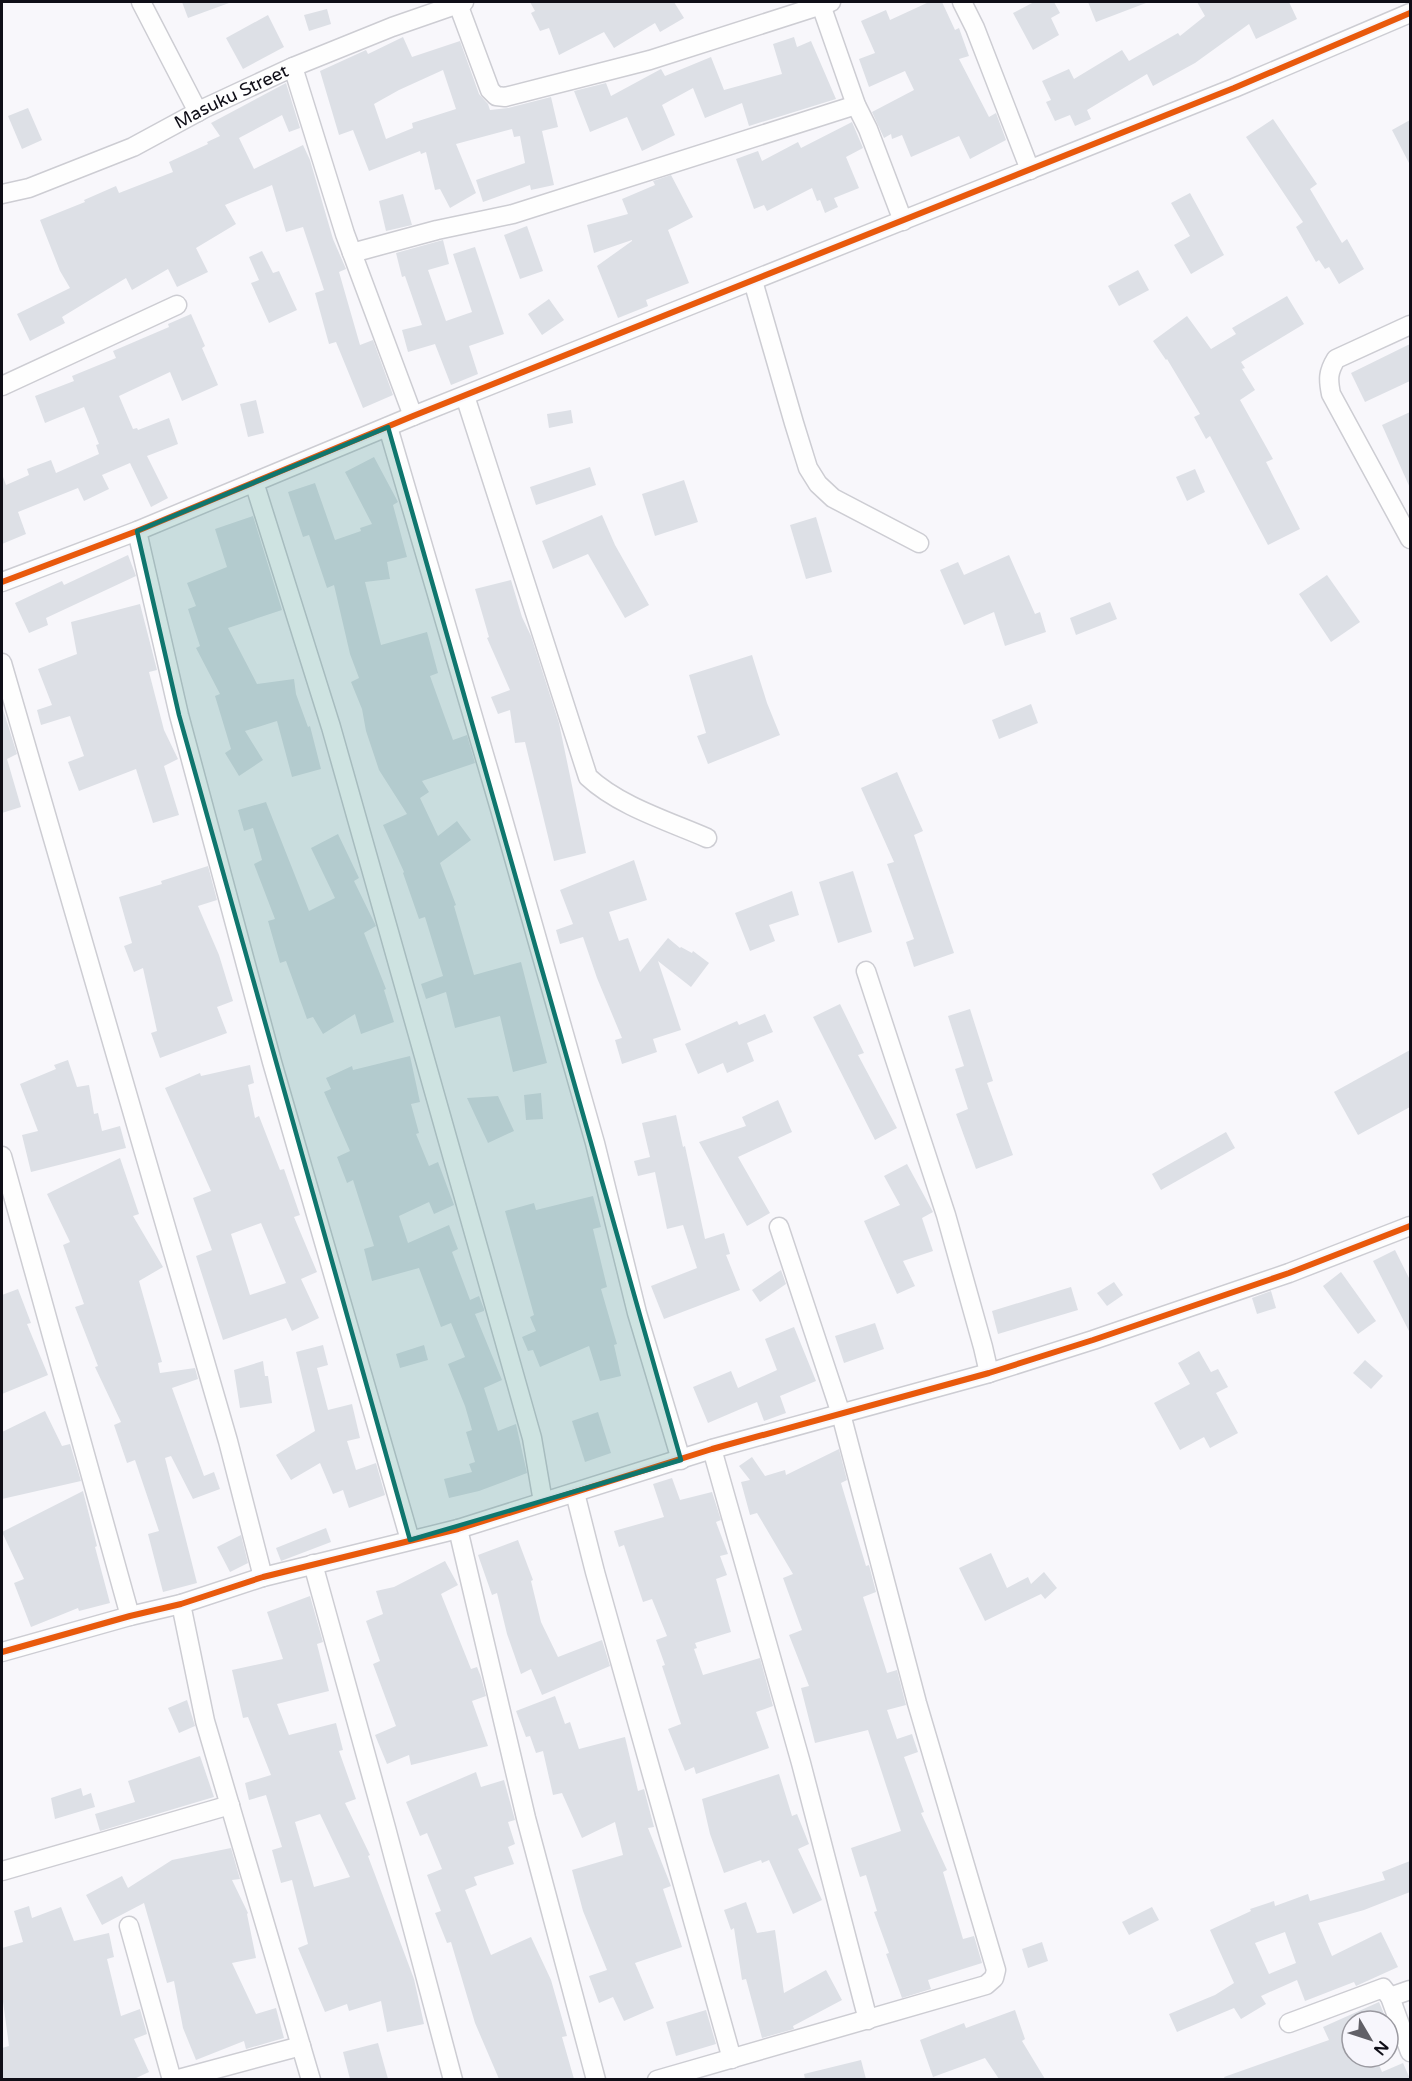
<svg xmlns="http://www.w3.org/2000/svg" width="1412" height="2081" font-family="'Varela Round',sans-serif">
	<rect width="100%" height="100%" fill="#f8f7fb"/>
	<g fill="#dde0e6" fill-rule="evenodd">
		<path d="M182 2H229V3L188 18Z"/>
		<path d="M530 2H674L684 18 660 32 655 23 614 48 604 32 559 55 549 28 540 31 531 13 535 11Z"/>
		<path d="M929 2H942L955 30 959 28 969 56 959 59 989 117 996 113 1006 140 970 159 959 136 911 157 902 135 892 139 891 134 884 138 872 112 914 90 905 71 869 87 859 59 875 53 861 21 886 10 890 20Z"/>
		<path d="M1034 2H1054L1060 13 1051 18 1059 35 1033 50 1013 13Z"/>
		<path d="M1088 2H1146V3L1096 22Z"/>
		<path d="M1197 2H1289L1297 19 1256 39 1249 24 1195 63 1153 86 1147 74 1087 110 1091 119 1075 126 1070 115 1055 121 1046 102 1051 100 1042 81 1069 69 1074 79 1122 50 1129 61 1178 33 1180 36 1205 16Z"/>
		<path d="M327 9 331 24 309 31 304 15Z"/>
		<path d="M268 15 284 47 243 69 226 38Z"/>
		<path d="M403 37 412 57 460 41 479 94 488 104 490 110 508 108 551 97 558 127 542 131 554 185 531 190 530 185 483 202 476 180 525 163 520 136 514 137 512 129 456 144 476 193 450 208 440 189 435 190 426 152 421 154 420 151 369 171 353 130 339 135 320 71 366 50 368 54ZM443 70 456 109 412 123 413 128 386 139 374 104 399 90Z"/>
		<path d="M794 37 797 47 811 41 836 99 749 126 742 103 705 118 693 88 662 105 675 135 642 151 627 117 590 132 574 91 606 83 611 96 661 69 665 76 711 57 724 90 782 74 773 44Z"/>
		<path d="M286 83 300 128 289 132 282 115 239 138 254 169 303 145 310 160 333 239 346 269 339 272 360 345 373 340 393 395 363 408 336 342 329 344 315 293 324 290 303 227 286 232 272 185 225 205 236 224 196 248 208 272 177 287 168 269 132 290 126 278 62 317 65 323 30 341 17 314 70 288 60 271 40 220 85 202 84 200 116 186 119 193 173 172 169 162 208 144 207 142 220 136 211 123Z"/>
		<path d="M28 108 42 140 22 149 8 116Z"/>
		<path d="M1273 119 1317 184 1310 189 1342 243 1347 239 1364 269 1339 284 1329 267 1325 269 1319 260 1316 262 1296 227 1303 222 1246 137Z"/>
		<path d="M1410 120V165L1392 130Z"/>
		<path d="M852 122 863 148 846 157 859 188 834 198 838 207 825 213 820 200 817 201 812 188 767 211 764 205 754 209 736 159 758 151 762 161 798 142 801 148Z"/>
		<path d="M671 175 693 217 668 230 689 283 646 300 648 306 618 318 597 266 632 241V240L594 253 587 225 628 214 622 199 655 185 653 181Z"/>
		<path d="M1190 193 1224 255 1191 274 1174 245 1190 236 1171 203Z"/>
		<path d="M403 194 412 225 386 231 379 201Z"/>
		<path d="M527 226 543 271 520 279 504 235Z"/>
		<path d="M443 240 449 264 428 270 446 321 472 312 453 254 475 247 504 334 469 346 478 374 451 385 435 344 408 352 402 330 422 325 405 276 402 277 396 253Z"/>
		<path d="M262 251 273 273 279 271 297 310 269 323 251 283 259 280 249 257Z"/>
		<path d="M1138 270 1149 290 1119 306 1108 286Z"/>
		<path d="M1287 296 1304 324 1241 362 1245 368 1242 369 1255 390 1240 400 1273 459 1266 462 1300 529 1268 545 1210 436 1206 439 1194 417 1200 414 1167 359 1166 360 1153 341 1187 316 1211 349 1236 334 1232 328Z"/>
		<path d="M549 299 564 320 542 335 528 314Z"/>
		<path d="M191 314 205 346 202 348 218 385 182 401 170 372 119 396 133 429 137 428 138 430 169 418 178 444 147 456 168 498 151 507 130 463 102 475 109 489 84 501 78 488 18 512 26 534 2 544V474L6 485 29 475 27 469 51 460 56 473 99 454 96 445 99 444 84 407 45 423 35 396 74 381 72 376 116 358 113 351 169 327 168 324Z"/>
		<path d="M1410 344V381L1365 402 1351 373Z"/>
		<path d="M256 400 264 433 248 437 240 404Z"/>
		<path d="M571 410 573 423 549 428 547 414Z"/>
		<path d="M1410 412V488L1382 425Z"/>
		<path d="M374 457 398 502 393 505 407 557 387 562 390 579 365 582 381 645 427 632 438 673 430 676 453 740 467 735 475 763 422 781 429 792 420 798 438 836 457 821 471 840 440 863 456 905 454 906 474 975 521 962 547 1063 513 1072 500 1016 455 1028 446 992 426 999 421 984 443 976 425 917 419 919 403 873 404 872 383 825 407 814 379 770 366 731 362 709 351 682 359 678 350 654 334 585 327 588 309 535 303 537 288 492 315 483 335 540 361 531 360 528 372 524 345 472Z"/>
		<path d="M590 467 596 485 536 505 530 487Z"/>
		<path d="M1195 469 1205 492 1187 501 1176 477Z"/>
		<path d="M684 480 698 522 655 536 642 494Z"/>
		<path d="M602 515 615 545 649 605 625 618 588 554 553 569 542 541Z"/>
		<path d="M253 516 282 610 228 628 257 684 294 679 296 694 308 727 310 726 321 769 292 777 277 721 245 731 263 760 239 776 225 753 231 749 215 696 220 694 196 648 200 646 188 609 196 606 187 583 227 567 215 529Z"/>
		<path d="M816 517 832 572 806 579 790 525Z"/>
		<path d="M128 555 136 576 46 618 48 625 29 633 15 603 62 581 64 585Z"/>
		<path d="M1009 555 1035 614 1040 612 1046 632 1005 646 994 612 964 625 940 570 958 562 964 575Z"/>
		<path d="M1327 575 1360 622 1331 642 1299 594Z"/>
		<path d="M511 580 522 617 531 636 559 723 586 853 554 861 525 742 515 743 510 710 498 714 491 697 510 690 487 638 489 637 475 589Z"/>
		<path d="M1110 602 1117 619 1076 635 1070 618Z"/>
		<path d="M140 604 157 670 149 672 164 730 178 759 164 766 179 815 153 823 136 769 79 791 68 762 84 756 70 716 41 725 37 710 52 705 38 669 77 654 71 622Z"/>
		<path d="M752 655 767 703 780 735 708 764 697 736 706 733 689 675Z"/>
		<path d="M1031 704 1038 723 999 739 992 720Z"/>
		<path d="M2 706 17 754 7 759 21 807 2 813Z"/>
		<path d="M897 772 923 831 914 835 954 953 914 967 906 942 914 939 887 864 894 862 861 788Z"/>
		<path d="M266 802 309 911 335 898 311 848 338 834 359 878 354 881 376 926 364 933 386 989 384 990 394 1022 361 1034 355 1014 323 1034 313 1017 307 1019 286 961 280 963 268 921 275 919 254 864 262 860 253 828 244 831 238 810Z"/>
		<path d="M634 860 647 900 609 912 619 941 628 938 640 972 668 938 680 948 681 947 692 953 693 951 709 963 691 987 658 961 681 1030 653 1039 657 1052 622 1064 615 1040 622 1038 597 978 583 937 560 944 556 930 573 924 560 890Z"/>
		<path d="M208 866 217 900 198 906 219 955 233 1001 217 1007 227 1033 160 1058 151 1033 157 1031 143 968 134 972 124 946 132 943 119 897 162 884 161 881Z"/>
		<path d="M853 871 872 932 838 943 819 882Z"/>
		<path d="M792 891 799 915 769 925 775 941 750 951 735 913Z"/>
		<path d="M840 1004 864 1053 858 1055 897 1128 875 1140 813 1017Z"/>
		<path d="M970 1009 993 1081 987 1083 1013 1155 976 1169 956 1114 968 1109 955 1069 964 1066 948 1016Z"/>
		<path d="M765 1014 773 1032 747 1043 754 1061 727 1073 723 1063 698 1074 685 1044 737 1021 739 1025Z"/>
		<path d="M1410 1050V1107L1358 1135 1334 1092Z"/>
		<path d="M410 1056 420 1102 411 1104 419 1133 416 1134 429 1166 438 1162 454 1205 434 1214 429 1202 399 1216 408 1243 449 1225 458 1249 452 1252 470 1300 479 1296 484 1309V1311L475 1314 502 1380 484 1388 498 1431 516 1424 527 1473 479 1491 449 1498 444 1479 472 1472 469 1464 475 1462 466 1432 472 1430 465 1406 448 1364 465 1357 451 1323 441 1327 419 1268 372 1281 364 1249 374 1246 353 1180 347 1183 337 1157 350 1151 324 1092 331 1089 326 1078 352 1066 353 1070Z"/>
		<path d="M68 1060 77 1087 89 1085 94 1114 98 1113 102 1131 120 1126 126 1148 31 1172 22 1135 38 1131 20 1084 56 1069 54 1065Z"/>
		<path d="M250 1065 254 1083 248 1085 255 1118 259 1116 280 1170 284 1169 300 1215 294 1217 317 1272 301 1279 319 1318 292 1331 286 1318 223 1340 196 1256 212 1250 193 1198 211 1191 165 1088 200 1073 201 1076ZM261 1223 286 1283 250 1295 231 1234Z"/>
		<path d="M541 1093 543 1119 526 1120 524 1095Z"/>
		<path d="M498 1096 514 1131 488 1143 467 1098Z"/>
		<path d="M778 1100 792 1132 738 1157 770 1213 747 1226 699 1142 746 1126 742 1117Z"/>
		<path d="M676 1115 683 1147 685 1146 705 1239 724 1233 730 1254 726 1255 740 1290 664 1319 651 1286 697 1268 683 1225 667 1229 655 1172 638 1176 634 1161 650 1157 642 1123Z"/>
		<path d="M1226 1132 1235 1148 1161 1190 1152 1174Z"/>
		<path d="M120 1158 139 1214 133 1216 163 1267 139 1281 162 1362 158 1363 160 1373 195 1368 198 1379 172 1388 204 1476 214 1472 220 1489 193 1499 171 1456 165 1458 197 1583 163 1592 148 1534 159 1531 135 1460 127 1463 114 1425 121 1422 95 1367 98 1366 75 1307 84 1304 63 1245 70 1242 47 1194Z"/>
		<path d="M907 1164 933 1212 922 1218 933 1251 903 1261 915 1286 897 1294 864 1221 900 1205 884 1176Z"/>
		<path d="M593 1196 601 1227 593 1229 607 1287 601 1289 617 1344 614 1345 621 1376 600 1381 589 1346 540 1367 533 1350 528 1351 522 1337 536 1331 530 1317 534 1315 505 1211 534 1203 536 1210Z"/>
		<path d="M1395 1250 1410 1280V1333L1373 1261Z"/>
		<path d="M781 1270 786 1284 760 1302 752 1290Z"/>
		<path d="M1341 1272 1376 1321 1358 1334 1323 1286Z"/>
		<path d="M1114 1282 1123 1295 1107 1306 1097 1293Z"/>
		<path d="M1071 1287 1078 1310 998 1334 992 1311Z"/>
		<path d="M18 1289 31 1323 27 1324 48 1375 2 1394V1295Z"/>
		<path d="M1271 1291 1276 1308 1257 1314 1252 1298Z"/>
		<path d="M875 1323 884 1349 844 1363 835 1336Z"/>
		<path d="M794 1327 816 1381 780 1396 786 1413 764 1421 757 1402 708 1423 693 1387 731 1371 738 1388 777 1370 765 1339Z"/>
		<path d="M323 1345 328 1365 317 1368 328 1410 352 1404 360 1438 347 1441 356 1470 376 1463 385 1495 349 1508 343 1490 333 1494 320 1463 291 1480 276 1455 315 1431 296 1352Z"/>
		<path d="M424 1345 428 1360 400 1368 396 1354Z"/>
		<path d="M1199 1351 1211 1372 1218 1369 1228 1387 1216 1393 1238 1433 1210 1448 1204 1437 1180 1450 1154 1403 1190 1384 1178 1363Z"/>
		<path d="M1365 1360 1383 1376 1371 1389 1353 1373Z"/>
		<path d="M263 1361 265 1376H268L272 1403 240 1408 234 1370Z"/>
		<path d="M45 1411 62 1446 70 1444 81 1481 2 1499V1432Z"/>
		<path d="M598 1412 611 1453 585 1462 572 1421Z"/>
		<path d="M839 1449 847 1480 841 1483 866 1566 869 1565 876 1592 863 1597 887 1673 897 1670 906 1705 887 1710 897 1739 912 1734 918 1752 904 1757 924 1812 921 1813 947 1870 943 1872 963 1939 974 1936 982 1963 928 1980 931 1989 902 1998 886 1954 889 1953 874 1912 877 1911 866 1875 860 1877 851 1848 901 1831 868 1730 815 1743 801 1688 809 1686 789 1635 802 1630 783 1578 793 1574 757 1513 750 1515 741 1482 750 1480 739 1466 752 1457 765 1476 785 1470 786 1475Z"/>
		<path d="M672 1478 680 1500 712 1492 721 1520 716 1522 728 1554 720 1556 727 1575 716 1579 731 1632 695 1643 697 1648 694 1649 703 1675 760 1658 773 1706 756 1712 769 1748 696 1774 694 1767 685 1771 668 1729 681 1724 662 1666 665 1665 656 1640 667 1636 652 1599 643 1602 624 1545 619 1547 614 1531 664 1517 653 1484Z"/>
		<path d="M83 1491 97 1546 95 1547 110 1603 79 1611 78 1608 31 1627 14 1583 24 1579 2 1532Z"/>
		<path d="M326 1528 331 1542 281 1561 276 1548Z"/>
		<path d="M241 1535 248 1563 230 1572 217 1547Z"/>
		<path d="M518 1540 533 1580 531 1581 541 1622 558 1657 602 1640 610 1666 542 1695 531 1669 521 1674 507 1634 497 1593 492 1595 478 1555Z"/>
		<path d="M991 1553 1007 1588 1028 1577 1031 1584 1044 1572 1057 1588 1045 1599 1041 1594 985 1621 959 1568Z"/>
		<path d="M445 1561 458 1585 441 1594 471 1669 477 1667 481 1677 486 1696 472 1701 488 1746 411 1765 409 1755 387 1764 375 1735 396 1726 373 1664 380 1661 366 1621 383 1614 376 1591 394 1587Z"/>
		<path d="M310 1596 323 1642 317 1644 329 1691 277 1704 289 1735 336 1723 343 1750 339 1751 356 1799 345 1803 370 1855 368 1856 414 1979 424 2024 387 2032 381 2001 349 2011 347 2004 325 2012 298 1948 308 1944 292 1880 281 1883 272 1850 282 1847 266 1795 249 1800 245 1783 271 1775 248 1717 243 1718 232 1670 283 1659 267 1612ZM320 1814 350 1877 314 1887 295 1822Z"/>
		<path d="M555 1696 565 1724 570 1722 579 1749 625 1737 638 1791 644 1789 654 1827 648 1828 671 1886 663 1889 682 1947 635 1963 654 2008 624 2021 613 1997 599 2003 589 1976 607 1970 583 1911 572 1870 623 1855 615 1822 582 1838 562 1793 553 1795 543 1751 536 1753 530 1736 526 1737 516 1711Z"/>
		<path d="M187 1700 195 1726 179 1733 168 1708Z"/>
		<path d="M200 1756 214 1797 100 1831 95 1814 135 1802 128 1781Z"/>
		<path d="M476 1772 481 1787 504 1780 515 1820 508 1822 515 1844 508 1847 514 1864 474 1877 477 1885 465 1890 491 1955 531 1937 551 1980 567 2036 562 2037 574 2079H499L475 2023 451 1942 447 1943 435 1913 441 1911 427 1875 442 1869 427 1833 420 1836 406 1802Z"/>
		<path d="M779 1774 792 1816 797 1814 809 1844 798 1849 822 1900 793 1914 769 1860 762 1863 761 1860 724 1873 710 1834 702 1799Z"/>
		<path d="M81 1788 83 1796 91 1793 95 1807 55 1819 51 1798Z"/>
		<path d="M231 1848 240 1879 232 1880 248 1913 247 1914 256 1958 232 1963 256 2014 276 2008 284 2038 246 2049 244 2041 196 2060 183 2028 174 1981 167 1983 144 1903 102 1925 86 1895 122 1876 128 1888 172 1860Z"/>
		<path d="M1410 1861V1892L1364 1910 1318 1923 1332 1956 1381 1932 1398 1967 1356 1986 1354 1982 1305 2001 1297 1980 1261 1996 1266 2004 1241 2019 1234 2008 1177 2032 1169 2014 1215 1995 1234 1983 1210 1930 1251 1911 1250 1909 1274 1901 1275 1906 1308 1894 1310 1901 1385 1880 1382 1872ZM1285 1932 1296 1963 1269 1974 1255 1943Z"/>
		<path d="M746 1902 757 1933 775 1930 784 1993 826 1970 842 2000 793 2026 794 2029 762 2038 746 1979 742 1980 734 1928 731 1930 724 1910Z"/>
		<path d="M29 1906 32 1918 61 1907 74 1941 109 1933 114 1957 107 1959 121 2016 140 2009 147 2034 134 2039 149 2072 134 2079H2V2048L9 2046 2 1994V1948L23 1942 14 1911Z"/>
		<path d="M1152 1907 1159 1920 1129 1935 1122 1922Z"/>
		<path d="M1042 1942 1048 1961 1028 1968 1022 1949Z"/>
		<path d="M1379 2002 1387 2021H1352V2057H1376L1382 2072 1403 2063 1410 2079H1225L1224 2077 1329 2040 1323 2027Z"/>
		<path d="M706 2010 716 2044 676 2056 666 2022Z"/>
		<path d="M1015 2010 1025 2039 1022 2041 1045 2079H999L985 2058 933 2077 920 2040 964 2023 966 2028Z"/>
		<path d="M378 2043 388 2079H350L343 2052Z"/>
		<path d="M861 2060 866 2079H805L804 2074Z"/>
	</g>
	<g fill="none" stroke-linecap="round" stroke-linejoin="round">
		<defs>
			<g id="minor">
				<path d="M141 2 198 112"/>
				<path d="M962 2 975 28 1030 170"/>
				<path d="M458 4 490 90 496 96 505 97 650 60 831 2"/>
				<path d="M821 5 856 105 868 129 903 221"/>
				<path d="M293 67 345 234 413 416"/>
				<path id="s1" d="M2 194 29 188 133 147 205 108 293 67 392 27 464 2"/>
				<path d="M352 253 437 230 513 214 856 105"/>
				<path d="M753 281 794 423 808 468 818 484 833 498 919 543"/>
				<path d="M1410 325 1336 359C1328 372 1328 379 1331 394L1410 539"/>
				<path d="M2 386 177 305"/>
				<path d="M465 396 588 777C619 806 668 821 707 838"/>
				<path d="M388 427 500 809 595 1143 637 1313 681 1460"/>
				<path d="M254 482 331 727 532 1438 543 1502"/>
				<path d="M137 531 179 715 272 1062 410 1540"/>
				<path d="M2 582 137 531 413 416 1234 88 1410 13"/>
				<path d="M2 663 228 1441 263 1577"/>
				<path d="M866 971 946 1215 983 1347 989 1373"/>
				<path d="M2 1156 130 1616"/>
				<path d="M712 1449 801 1763 868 2020"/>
				<path d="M575 1493 595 1572 732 2059"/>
				<path d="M458 1529 526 1818 596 2080"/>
				<path d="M313 1564 386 1828 453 2080"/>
				<path d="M181 1604 205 1721 311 2080"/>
				<path d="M2 1652 130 1616 181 1604 263 1577 458 1529 712 1449 989 1373 1093 1340 1289 1273 1410 1226"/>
				<path d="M2 1871 230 1805"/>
				<path d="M129 1926 172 2080"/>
				<path d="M1390 1997 1410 1990"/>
				<path d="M1289 2023 1383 1988 1390 1997 1410 2052"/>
				<path d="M175 2080 301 2046"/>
				<path d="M657 2080 986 1985 994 1978 996 1970 917 1703 841 1414 779 1227"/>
			</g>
		</defs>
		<use href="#minor" stroke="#cdcdd3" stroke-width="21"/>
		<use href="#minor" stroke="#fefefe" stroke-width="18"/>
		<defs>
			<g id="cycleway">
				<path d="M2 582 137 531 413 416 1234 88 1410 13"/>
				<path d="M2 1652 130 1616 181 1604 263 1577 458 1529 712 1449 989 1373 1093 1340 1289 1273 1410 1226"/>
			</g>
		</defs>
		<use href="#cycleway" stroke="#f7f6fc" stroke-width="10"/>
		<use href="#cycleway" stroke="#e8590c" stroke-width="6"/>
	</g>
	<path fill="#0f766e" fill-opacity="0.2" stroke="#0f766e" stroke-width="4.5" stroke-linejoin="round" d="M388 427 681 1460 410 1540 179 715 137 531Z"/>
	<g text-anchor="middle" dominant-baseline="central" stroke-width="6" stroke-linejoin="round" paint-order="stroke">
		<g font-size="18" fill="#0f0e17" stroke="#f7f6fc">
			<text stroke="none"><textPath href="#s1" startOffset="250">Masuku Street</textPath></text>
		</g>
	</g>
	<rect width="1412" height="2081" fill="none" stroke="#0f0e17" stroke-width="6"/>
	<g transform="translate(1370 2039) rotate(129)"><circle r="28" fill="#f7f6fc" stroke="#9a99a0" stroke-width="1.5"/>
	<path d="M0-4.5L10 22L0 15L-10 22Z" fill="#616067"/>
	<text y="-9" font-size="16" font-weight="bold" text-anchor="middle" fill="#0f0e17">N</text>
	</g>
</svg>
